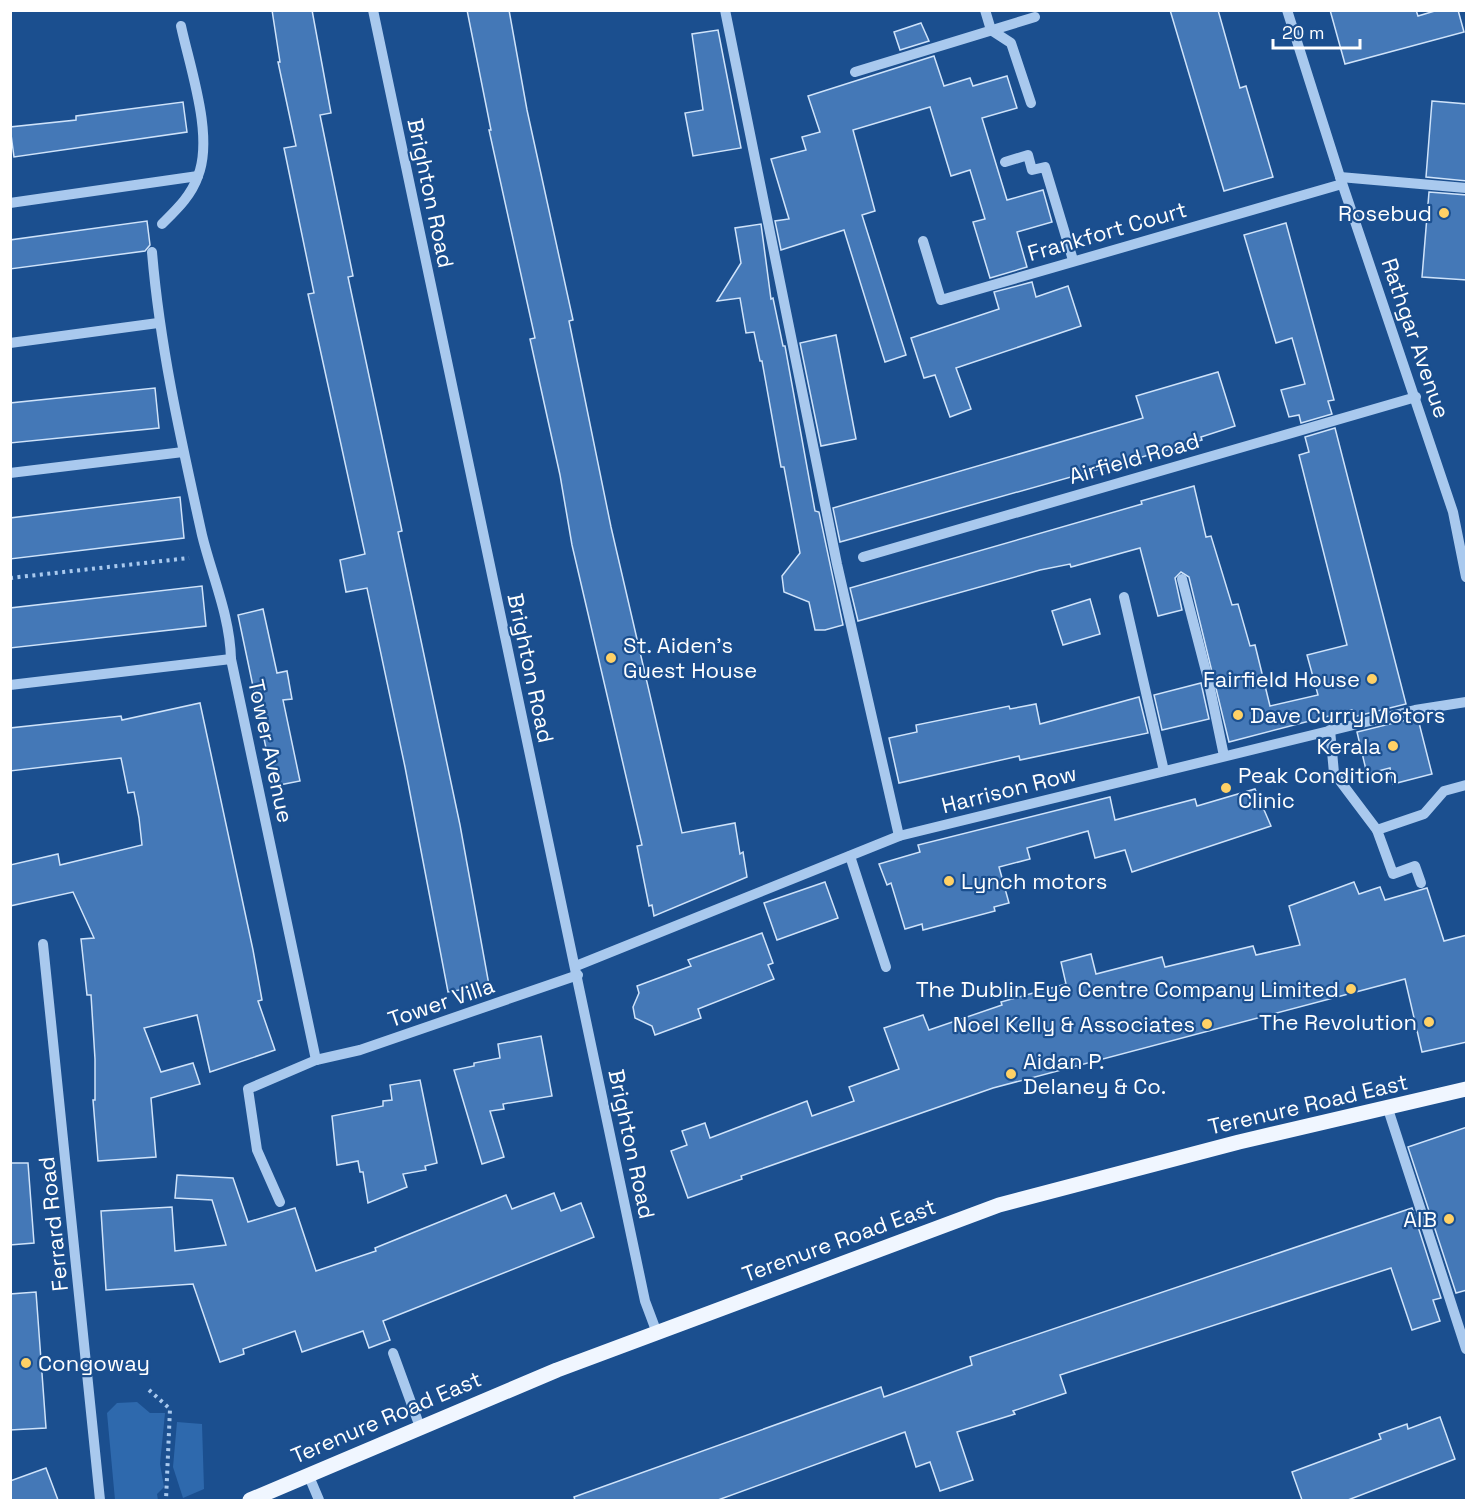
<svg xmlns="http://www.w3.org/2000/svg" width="1477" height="1511" font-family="'Space Grotesk',sans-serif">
	<rect width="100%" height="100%" fill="#1b4f8f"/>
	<g fill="#2e69ad">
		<path d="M137 1402 150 1413H165L160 1464 164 1487 157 1494 158 1500H115L107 1413 117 1403Z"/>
		<path d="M177 1422 202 1424 204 1489 183 1498 173 1467Z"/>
	</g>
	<g fill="#4478b7" stroke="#cfe3fa" stroke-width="1.5">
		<path d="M272 10H312L331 113 320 115 353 276 348 277 402 531 398 532 460 825 489 985 448 992 405 767 367 588 346 592 340 560 365 554 308 294 314 293 284 148 296 146 278 62H280Z"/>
		<path d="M467 10H509L527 110 573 320 569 321 611 527 682 833 735 823 740 854 743 852 747 877 654 916 652 905 649 906 637 846 642 845 572 545 560 475 530 339 535 338 489 130H491Z"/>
		<path d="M1170 10H1218L1240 88 1246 86 1273 177 1224 191Z"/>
		<path d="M1330 10H1416L1418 16 1438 10H1458L1464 32 1345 64Z"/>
		<path d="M921 23 929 41 900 50 894 32Z"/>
		<path d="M718 30 741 148 693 156 685 113 703 110 692 34Z"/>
		<path d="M934 56 944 86 970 78 973 86 1007 76 1017 108 982 118 1007 200 1043 190 1052 222 1017 232 1027 267 990 278 973 222 985 219 970 170 951 176 930 107 853 130 875 211 862 215 906 355 885 362 844 230 781 250 775 221 789 219 771 159 806 150 802 137 820 132 808 96Z"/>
		<path d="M1432 101 1467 104V181L1426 177Z"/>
		<path d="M183 102 187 132 14 157 10 127 76 120V116Z"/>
		<path d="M1429 192 1467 195V280L1422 277Z"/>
		<path d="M147 221 150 245 145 251 10 269V240Z"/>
		<path d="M1286 223 1334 400 1328 401 1332 414 1301 423 1299 415 1289 417 1281 390 1305 384 1292 338 1276 343 1244 235Z"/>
		<path d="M761 224 771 299 773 298 783 346H785L815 511 819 512 843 625 825 630H815L809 602 784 592 782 576 800 553 784 467H781L762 361H760L754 332 746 333 740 298 717 301 741 263 735 228Z"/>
		<path d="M1032 282 1036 297 1068 286 1081 326 956 368 971 409 950 417 935 375 924 378 911 338 999 309 994 292Z"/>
		<path d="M836 335 856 439 821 446 800 343Z"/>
		<path d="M1218 372 1235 426 1201 437 1202 440 840 542 833 508 1143 418 1136 396Z"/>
		<path d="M155 388 159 428 10 443V403Z"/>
		<path d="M1335 428 1406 704 1353 717 1352 710 1229 742 1189 577 1181 572 1175 578 1182 610 1158 616 1140 548 1071 567 1070 564 1040 570 858 621 850 588 1142 504 1141 501 1194 486 1206 537 1211 536 1232 605 1238 604 1250 646 1255 645 1270 706 1318 695 1307 655 1347 645 1299 455 1309 452 1305 437Z"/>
		<path d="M180 497 184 538 10 559V518Z"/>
		<path d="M202 586 206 626 10 648V608Z"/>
		<path d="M1090 599 1100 634 1063 645 1052 611Z"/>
		<path d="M263 609 277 673 287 671 292 699 283 700 300 781 274 786 238 615Z"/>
		<path d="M1201 683 1209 719 1162 730 1154 695Z"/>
		<path d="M1139 697 1148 733 1020 760 1019 756 899 783 889 738 917 732 916 725 1009 706 1010 709 1036 704 1040 724Z"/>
		<path d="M200 703 253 950 262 1000 258 1001 275 1050 210 1072 197 1015 144 1028 161 1072 193 1063 200 1084 151 1098 156 1157 98 1161 93 1100H95V1059L91 995H87L81 939 94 938 73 892 10 906V865L58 854 60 865 142 845 139 818 134 792 128 793 121 758 10 771V728L121 716 122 720Z"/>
		<path d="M1410 719H1418L1432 774 1393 784 1390 768 1367 774 1357 732Z"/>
		<path d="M1255 789 1271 826 1132 872 1125 850 1095 858 1088 831 1027 848 1030 859 999 867 1009 903 994 907 995 911 923 930 922 924 905 929 891 883 887 885 879 864 920 852 918 845 1110 797 1115 820 1195 799 1197 806Z"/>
		<path d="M825 882 838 918 777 940 764 903Z"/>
		<path d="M1354 882 1359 894 1380 887 1385 900 1427 888 1444 941 1467 935V1042L1422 1052 1405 979 993 1088 741 1176 742 1179 688 1198 671 1151 687 1145 682 1131 705 1123 710 1138 807 1101 812 1116 854 1101 849 1087 899 1069 884 1028 923 1015 929 1030 1002 1005 1001 1002 1066 984 1061 962 1091 954 1096 974 1162 957 1165 967 1253 946 1256 955 1300 945 1289 906Z"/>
		<path d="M762 933 773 963 768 965 774 979 698 1009 701 1018 655 1035 652 1026 635 1018 633 1007 639 993 637 986 691 966 688 960Z"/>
		<path d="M541 1036 552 1096 503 1104 504 1109 490 1111 504 1157 482 1164 454 1070 474 1066V1063L500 1058 498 1044Z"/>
		<path d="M420 1080 437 1163 425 1166 426 1170 403 1174 407 1187 368 1203 363 1172H360L358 1161 337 1165 332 1116 383 1106V1101L392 1100 390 1085Z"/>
		<path d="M1467 1127V1290L1456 1293 1408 1147Z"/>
		<path d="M10 1163H28L34 1243 10 1245Z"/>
		<path d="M177 1175 233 1178 248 1222 295 1208 316 1271 376 1251 375 1248 506 1195 512 1209 554 1193 561 1211 581 1203 594 1237 383 1321 390 1340 369 1348 363 1331 302 1352 295 1331 243 1349 244 1354 220 1362 193 1284 106 1290 101 1211 172 1207 175 1251 226 1245 212 1200 175 1198Z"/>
		<path d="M1412 1208 1441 1298 1433 1300 1440 1321 1412 1330 1391 1268 1060 1375 1066 1393 1013 1411 1015 1414 957 1432 973 1480 940 1491 930 1462 916 1467 905 1432 718 1500H575L574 1497 881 1387 884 1397 972 1365 970 1357Z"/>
		<path d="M36 1292 46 1428 10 1430V1294Z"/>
		<path d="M1440 1417 1455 1459 1348 1500H1302L1292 1472 1381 1439 1379 1434 1407 1424 1408 1429Z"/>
		<path d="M46 1468 58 1500H10V1481Z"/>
	</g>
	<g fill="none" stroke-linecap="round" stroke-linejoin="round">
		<g stroke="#a9c9ee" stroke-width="4" stroke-dasharray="3 4.5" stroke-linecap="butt">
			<path d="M10 578 189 558"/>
			<path d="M149 1390 170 1409 166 1500"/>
		</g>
		<g stroke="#a9c9ee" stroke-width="10">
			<path d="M373 10 645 1301 657 1333"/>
			<path d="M725 10 837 564 899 836"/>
			<path d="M985 10 991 30 1011 43 1031 103"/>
			<path d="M1287 10 1340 177 1453 512 1466 577"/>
			<path d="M855 72 1035 17"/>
			<path d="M1005 162 1028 155 1032 170 1045 167 1073 260"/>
			<path d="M1340 177 1466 188"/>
			<path d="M10 203 198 176"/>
			<path d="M162 224C177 209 191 196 198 176 214 136 190 68 181 26"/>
			<path d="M923 241 941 300 1342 184"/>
			<path d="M152 252C160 348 181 440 202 535 212 576 230 616 231 659L316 1060"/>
			<path d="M10 343 158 323"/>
			<path d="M10 473 183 452"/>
			<path d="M863 557 1416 397"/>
			<path d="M1182 579 1208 679 1224 756"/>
			<path d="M1124 597 1164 771"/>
			<path d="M10 685 231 659"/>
			<path d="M1330 730 1334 773 1377 830"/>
			<path d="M850 856 886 967"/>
			<path d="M1421 883 1415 866 1393 874 1377 830 1424 814 1444 791 1466 785"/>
			<path d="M43 944 100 1500"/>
			<path d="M576 966 899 836 1415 710 1466 702"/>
			<path d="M1388 1109 1466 1349"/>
			<path d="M280 1202 257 1150 248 1089 316 1060 360 1050 578 975"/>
			<path d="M393 1353 420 1427"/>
			<path d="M308 1474 319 1500"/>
		</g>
		<path stroke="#f0f6ff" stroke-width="15" d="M250 1500 557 1370 999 1205 1239 1142 1466 1089"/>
	</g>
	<g fill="#ffd166" stroke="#1b4f8f" stroke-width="2">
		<circle cx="1444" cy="213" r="6"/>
		<circle cx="611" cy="658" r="6"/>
		<circle cx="1372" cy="679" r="6"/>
		<circle cx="1238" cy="715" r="6"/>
		<circle cx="1393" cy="746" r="6"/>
		<circle cx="1226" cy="788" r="6"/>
		<circle cx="949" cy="881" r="6"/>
		<circle cx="1351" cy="989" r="6"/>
		<circle cx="1429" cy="1022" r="6"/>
		<circle cx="1207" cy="1024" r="6"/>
		<circle cx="1011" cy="1074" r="6"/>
		<circle cx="1449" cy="1219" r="6"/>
		<circle cx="26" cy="1363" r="6"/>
	</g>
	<g text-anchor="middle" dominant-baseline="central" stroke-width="4.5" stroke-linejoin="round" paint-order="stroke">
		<g font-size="22" fill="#fff" stroke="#1b4f8f">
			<text transform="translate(431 193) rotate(78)">Brighton Road</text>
			<text transform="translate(1107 231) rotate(-16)">Frankfort Court</text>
			<text transform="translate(1416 338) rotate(71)">Rathgar Avenue</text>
			<text transform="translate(1134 458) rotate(-16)">Airfield Road</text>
			<text transform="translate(531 668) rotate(78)">Brighton Road</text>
			<text transform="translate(271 751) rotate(78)">Tower Avenue</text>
			<text transform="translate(1009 789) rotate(-14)">Harrison Row</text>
			<text transform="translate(441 1002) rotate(-19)">Tower Villa</text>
			<text transform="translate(1308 1104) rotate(-13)">Terenure Road East</text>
			<text transform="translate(632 1144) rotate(78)">Brighton Road</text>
			<text transform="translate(53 1224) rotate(-96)">Ferrard Road</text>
			<text transform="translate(839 1240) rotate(-20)">Terenure Road East</text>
			<text transform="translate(386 1417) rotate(-23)">Terenure Road East</text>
		</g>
		<g font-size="22" fill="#fff" stroke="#1b4f8f" text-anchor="end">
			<text x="1432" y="213">Rosebud</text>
			<text x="623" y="645" text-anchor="start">St. Aiden's<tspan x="623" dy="25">Guest House</tspan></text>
			<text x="1360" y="679">Fairfield House</text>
			<text x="1250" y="715" text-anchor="start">Dave Curry Motors</text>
			<text x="1381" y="746">Kerala</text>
			<text x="1238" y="775" text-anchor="start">Peak Condition<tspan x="1238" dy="25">Clinic</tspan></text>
			<text x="961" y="881" text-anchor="start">Lynch motors</text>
			<text x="1339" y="989">The Dublin Eye Centre Company Limited</text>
			<text x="1417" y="1022">The Revolution</text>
			<text x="1195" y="1024">Noel Kelly &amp; Associates</text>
			<text x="1023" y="1061" text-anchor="start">Aidan P.<tspan x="1023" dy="25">Delaney &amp; Co.</tspan></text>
			<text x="1437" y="1219">AIB</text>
			<text x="38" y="1363" text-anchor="start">Congoway</text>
		</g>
	</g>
	<rect width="1477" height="1511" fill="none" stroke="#ffffff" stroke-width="24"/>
	<path d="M1273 39v9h87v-9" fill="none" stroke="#ffffff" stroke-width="3"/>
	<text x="1282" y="39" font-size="18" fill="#ffffff" stroke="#1b4f8f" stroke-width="4.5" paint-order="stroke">20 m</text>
</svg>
